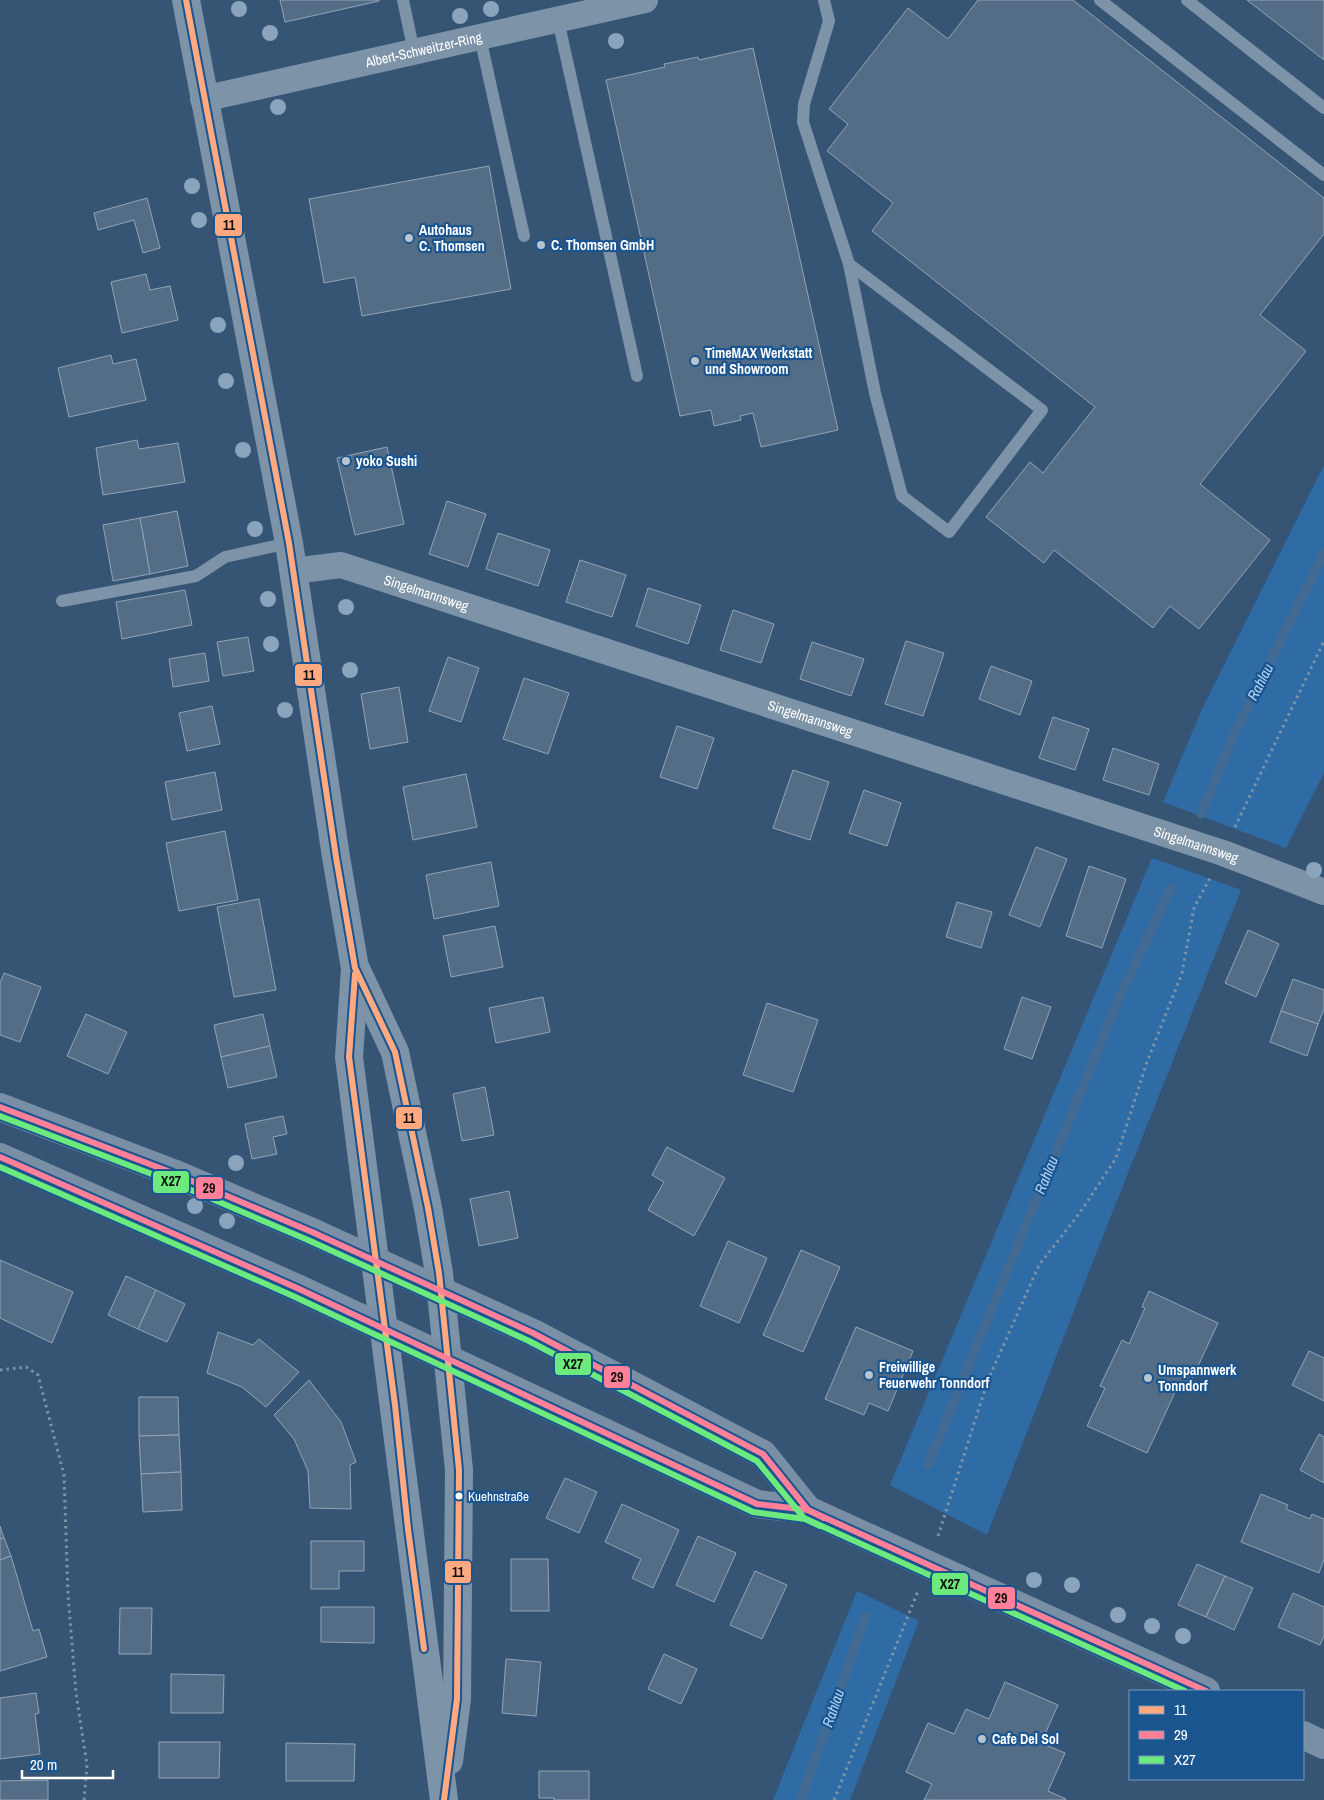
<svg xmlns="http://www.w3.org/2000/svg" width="1324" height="1800" font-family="'Archivo Narrow',sans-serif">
	<rect width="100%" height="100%" fill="#365575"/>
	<g fill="#2f6ca6">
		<path d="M1324 465V773L1286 848 1163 802 1202 709Z"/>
		<path d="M1152 858 1241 890 1104 1233 987 1535 890 1485Z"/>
		<path d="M857 1591 919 1621 850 1800H773Z"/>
	</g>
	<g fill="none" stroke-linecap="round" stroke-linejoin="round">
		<g stroke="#426a93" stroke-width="9">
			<path d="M1201 814 1235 732 1324 553"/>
			<path d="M928 1465 1117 1003 1171 888"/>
			<path d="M801 1800 866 1616"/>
		</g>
	</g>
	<g fill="#546d86" stroke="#92a4b6">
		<path d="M280 0H379V1L285 22Z"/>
		<path d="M978 0H1073L1324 198V234L1260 315 1306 351 1200 484 1270 540 1199 629 1170 606 1153 628 1054 550 1044 563 986 517 1030 462 1043 473 1095 407 872 231 893 203 827 151 848 124 829 109 908 8 948 39Z"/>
		<path d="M1247 0H1324V60Z"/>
		<path d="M753 48 838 430 761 447 753 413 740 416 741 420 714 426 711 410 680 416 606 80 665 67 664 64 698 57 699 60Z"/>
		<path d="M489 166 511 289 362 316 355 277 324 283 309 199Z"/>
		<path d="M147 198 160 248 143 253 134 220 98 230 94 213Z"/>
		<path d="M146 274 150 290 170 286 178 320 122 333 111 282Z"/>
		<path d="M111 355 113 364 136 359 146 400 69 417 58 368Z"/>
		<path d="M137 440 139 449 178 443 185 482 103 495 96 448Z"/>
		<path d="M387 447 404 524 355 535 337 458Z"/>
		<path d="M447 501 486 514 468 567 429 554Z"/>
		<path d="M177 511 188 566 150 574 140 518Z"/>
		<path d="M140 518 150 574 113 581 103 525Z"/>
		<path d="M498 533 550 550 538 586 486 569Z"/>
		<path d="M580 560 626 575 612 617 566 602Z"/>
		<path d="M648 588 701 605 688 644 636 626Z"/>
		<path d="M185 590 192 625 122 639 116 602Z"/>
		<path d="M733 610 774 624 761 663 720 650Z"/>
		<path d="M248 637 254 671 223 676 217 642Z"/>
		<path d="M906 641 944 653 923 716 885 704Z"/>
		<path d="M812 642 864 659 851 696 800 679Z"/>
		<path d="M205 653 209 681 173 687 169 659Z"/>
		<path d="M448 657 479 668 461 722 429 711Z"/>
		<path d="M991 666 1032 681 1020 715 979 699Z"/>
		<path d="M524 678 569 693 548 754 503 739Z"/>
		<path d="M399 687 408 742 370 749 361 694Z"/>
		<path d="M212 706 220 744 187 751 179 713Z"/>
		<path d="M1053 717 1089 729 1075 770 1039 758Z"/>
		<path d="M677 726 714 738 697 789 660 777Z"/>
		<path d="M1113 748 1159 764 1149 795 1103 780Z"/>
		<path d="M793 770 829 782 810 840 773 828Z"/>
		<path d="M215 772 222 810 172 820 165 782Z"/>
		<path d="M466 774 477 827 413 840 403 787Z"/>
		<path d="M864 790 901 803 887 846 849 833Z"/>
		<path d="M225 831 238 900 179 911 166 843Z"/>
		<path d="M1036 847 1067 859 1040 927 1009 915Z"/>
		<path d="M491 862 499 906 434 919 426 875Z"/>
		<path d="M1089 866 1126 879 1102 948 1066 936Z"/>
		<path d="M259 899 276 990 234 997 217 907Z"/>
		<path d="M957 902 992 912 981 948 946 937Z"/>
		<path d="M495 926 503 967 451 977 443 936Z"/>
		<path d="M1248 930 1279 944 1256 997 1225 983Z"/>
		<path d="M4 973 41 987 20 1042 0 1035V983Z"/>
		<path d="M1293 979 1324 990V1009L1318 1024 1281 1011Z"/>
		<path d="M543 997 550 1032 496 1043 489 1008Z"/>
		<path d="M1022 997 1051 1007 1032 1059 1004 1049Z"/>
		<path d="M767 1003 818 1020 793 1092 743 1075Z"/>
		<path d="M1281 1011 1318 1024 1307 1056 1270 1042Z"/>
		<path d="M86 1014 127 1032 108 1074 67 1056Z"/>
		<path d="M263 1014 270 1046 221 1057 214 1025Z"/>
		<path d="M270 1046 277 1077 228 1088 221 1057Z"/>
		<path d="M485 1087 494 1135 462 1141 453 1094Z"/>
		<path d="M283 1116 287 1134 273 1137 277 1154 252 1159 245 1124Z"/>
		<path d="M667 1147 725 1178 694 1236 648 1210 664 1182 652 1175Z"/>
		<path d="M509 1191 518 1238 479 1246 470 1199Z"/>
		<path d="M728 1241 767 1258 739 1323 700 1306Z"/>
		<path d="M801 1250 840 1267 803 1352 763 1335Z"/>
		<path d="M0 1260 73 1292 52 1343 0 1318Z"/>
		<path d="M126 1276 156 1290 138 1329 108 1315Z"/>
		<path d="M156 1290 185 1304 167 1342 138 1329Z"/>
		<path d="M1149 1291 1218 1323 1186 1392 1177 1388 1147 1453 1087 1426 1105 1388 1100 1386 1122 1340 1129 1344 1145 1308 1142 1307Z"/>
		<path d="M856 1327 913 1351 888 1411 869 1403 864 1415 825 1399Z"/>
		<path d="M218 1332 253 1345 259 1339 299 1372 266 1407 242 1387 207 1373Z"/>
		<path d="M1309 1351 1324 1358V1401L1292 1385Z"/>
		<path d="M309 1380 341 1422 356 1462 350 1465 351 1509 310 1508 308 1471 294 1439 274 1415Z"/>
		<path d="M139 1397H178L179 1435 139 1436Z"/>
		<path d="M1319 1434 1324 1437V1483L1300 1470Z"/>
		<path d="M179 1435 181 1472 141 1474 139 1436Z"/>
		<path d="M181 1472 182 1510 143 1512 141 1474Z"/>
		<path d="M565 1478 597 1492 579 1533 546 1518Z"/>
		<path d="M1261 1494 1288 1505 1286 1509 1310 1519 1312 1514 1324 1519V1559L1319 1573 1241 1542Z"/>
		<path d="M622 1504 679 1530 653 1588 632 1578 641 1559 605 1542Z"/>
		<path d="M0 1526 4 1538 0 1539Z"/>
		<path d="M698 1536 736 1553 714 1602 676 1585Z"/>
		<path d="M4 1538 11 1556 0 1560V1539Z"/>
		<path d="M311 1541H364V1571H339V1589H311Z"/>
		<path d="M11 1556 33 1631 39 1629 47 1657 0 1671V1560Z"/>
		<path d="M511 1559H548L549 1611H511Z"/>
		<path d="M1197 1564 1225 1576 1206 1617 1178 1605Z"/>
		<path d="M755 1571 787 1585 762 1639 730 1625Z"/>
		<path d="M1225 1576 1253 1588 1234 1630 1206 1617Z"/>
		<path d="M1293 1593 1324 1607V1636L1320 1645 1278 1627Z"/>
		<path d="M321 1607H374V1643L321 1642Z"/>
		<path d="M120 1608H152L151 1654H119Z"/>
		<path d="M664 1654 697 1669 681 1704 648 1689Z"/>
		<path d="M506 1659 541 1662 536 1716 502 1713Z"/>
		<path d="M171 1674 224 1675 223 1713H171Z"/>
		<path d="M1005 1682 1058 1705 1041 1743 1065 1753 1048 1791 1066 1799 1065 1800H924L932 1784 906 1772 928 1723 954 1734 966 1709 989 1719Z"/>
		<path d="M36 1693 39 1713 35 1714 40 1754 0 1759V1698Z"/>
		<path d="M159 1742H220L219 1778H159Z"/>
		<path d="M286 1743 355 1744 354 1781H286Z"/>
		<path d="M539 1771H589V1800H554V1798H539Z"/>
		<path d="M48 1780V1800H0V1781Z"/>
	</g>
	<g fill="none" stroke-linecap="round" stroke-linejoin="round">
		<g stroke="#7d93a8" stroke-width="3" stroke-dasharray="2.5 4" stroke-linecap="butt">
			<path d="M1235 827 1324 641"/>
			<path d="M0 1370 26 1367 38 1375 64 1475 68 1594 76 1693 87 1765 84 1800"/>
			<path d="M938 1536 988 1380 1039 1265 1079 1214 1116 1158 1147 1062 1182 973 1194 908 1210 878"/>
			<path d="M834 1800 918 1591"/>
		</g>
		<g stroke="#7d93a8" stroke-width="12">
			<path d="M403 0 414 52"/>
			<path d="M824 0 829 21 804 104 803 122 849 264 875 393 902 496 949 532 1042 410 849 264"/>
			<path d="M1100 0 1324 175"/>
			<path d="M1187 0 1324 108"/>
			<path d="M558 20 637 376"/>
			<path d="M480 37 524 236"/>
			<path d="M62 601 196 576 225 557 289 543"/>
		</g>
		<g stroke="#7d93a8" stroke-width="26">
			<path id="s1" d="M203 99 645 0"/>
			<path id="s2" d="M293 571 341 565 1223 853 1324 892"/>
		</g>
		<g stroke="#7d93a8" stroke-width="28">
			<path d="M186 0 289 543 336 857 355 968 349 1057 444 1800"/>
			<path d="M357 971 395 1052 428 1208 439 1273 459 1470 457 1699 449 1761"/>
		</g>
		<g stroke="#798fa5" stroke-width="28">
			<path d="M0 1107 173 1173 312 1232 533 1333 763 1454 808 1510"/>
			<path d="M0 1157 297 1288 757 1504 808 1510 1206 1691"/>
			<path d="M1303 1735 1324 1745"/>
		</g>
		<defs>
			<g id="bus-1">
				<path d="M186 0 289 543 336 857 355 968 395 1052 428 1208 439 1273 459 1470 457 1699 444 1800"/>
				<path d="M355 974 349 1057 395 1405 408 1529 424 1649"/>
			</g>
			<g id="bus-2">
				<path d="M0 1107 173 1173 312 1232 533 1333 763 1454 808 1510 1206 1691"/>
				<path d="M0 1157 297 1288 757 1504 808 1510 824 1518"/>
			</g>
			<g id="bus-3">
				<path d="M0 1116 170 1181 308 1240 529 1341 757 1461 804 1518 1185 1691"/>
				<path d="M0 1167 293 1296 753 1512 805 1519 820 1526"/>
			</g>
		</defs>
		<use href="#bus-1" stroke="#1b5590" stroke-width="10"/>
		<use href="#bus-2" stroke="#1b5590" stroke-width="10"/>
		<use href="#bus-3" stroke="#1b5590" stroke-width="10"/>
		<use href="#bus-1" stroke="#ffa980" stroke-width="6"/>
		<use href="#bus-2" stroke="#ff8098" stroke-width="6"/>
		<use href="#bus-3" stroke="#6cea7d" stroke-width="6"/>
	</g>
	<g fill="#8aa4be">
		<circle cx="239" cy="9" r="8"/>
		<circle cx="491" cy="9" r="8"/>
		<circle cx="460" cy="16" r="8"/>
		<circle cx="270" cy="33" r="8"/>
		<circle cx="616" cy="41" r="8"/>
		<circle cx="278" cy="107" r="8"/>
		<circle cx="192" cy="186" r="8"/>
		<circle cx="199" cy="220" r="8"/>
		<circle cx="218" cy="325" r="8"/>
		<circle cx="226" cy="381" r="8"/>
		<circle cx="243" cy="450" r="8"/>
		<circle cx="255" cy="529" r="8"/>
		<circle cx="268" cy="599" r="8"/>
		<circle cx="346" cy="607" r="8"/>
		<circle cx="271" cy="644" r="8"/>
		<circle cx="350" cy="670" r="8"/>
		<circle cx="285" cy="710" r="8"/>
		<circle cx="1314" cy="870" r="8"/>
		<circle cx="236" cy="1163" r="8"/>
		<circle cx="195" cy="1206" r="8"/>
		<circle cx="227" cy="1221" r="8"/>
		<circle cx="1034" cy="1580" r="8"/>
		<circle cx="1072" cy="1585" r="8"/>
		<circle cx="1118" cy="1615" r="8"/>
		<circle cx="1152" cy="1626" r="8"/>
		<circle cx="1183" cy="1636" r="8"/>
	</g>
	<g fill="#b9c4cf" stroke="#1b5590" stroke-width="2">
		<circle cx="409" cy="238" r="5"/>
		<circle cx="541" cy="245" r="5"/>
		<circle cx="695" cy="361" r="5"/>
		<circle cx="346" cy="461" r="5"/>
		<circle cx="869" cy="1375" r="5"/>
		<circle cx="1148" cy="1378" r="5"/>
		<circle cx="982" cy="1739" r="5"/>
	</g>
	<circle fill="#fff" stroke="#1b5590" stroke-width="2" cx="459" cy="1496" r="4.5"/>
	<g text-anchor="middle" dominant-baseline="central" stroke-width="4.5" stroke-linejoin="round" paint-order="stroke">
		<g font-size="13" fill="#fff" stroke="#1b5590" text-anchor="start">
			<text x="468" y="1496">Kuehnstraße</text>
		</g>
		<g font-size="14" fill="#fff" stroke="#1b5590">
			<text stroke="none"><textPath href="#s1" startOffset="226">Albert-Schweitzer-Ring</textPath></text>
			<text stroke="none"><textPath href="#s2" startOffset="138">Singelmannsweg</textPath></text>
			<text stroke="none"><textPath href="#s2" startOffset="542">Singelmannsweg</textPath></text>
			<text stroke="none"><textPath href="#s2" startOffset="948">Singelmannsweg</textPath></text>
		</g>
		<g font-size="14" font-weight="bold" fill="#fff" stroke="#1b5590" text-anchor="start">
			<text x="419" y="230">Autohaus<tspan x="419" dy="16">C. Thomsen</tspan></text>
			<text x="551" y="245">C. Thomsen GmbH</text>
			<text x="705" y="353">TimeMAX Werkstatt<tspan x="705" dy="16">und Showroom</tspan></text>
			<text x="356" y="461">yoko Sushi</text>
			<text x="879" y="1367">Freiwillige<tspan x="879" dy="16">Feuerwehr Tonndorf</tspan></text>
			<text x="1158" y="1370">Umspannwerk<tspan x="1158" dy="16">Tonndorf</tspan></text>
			<text x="992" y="1739">Cafe Del Sol</text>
		</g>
		<g font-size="15" font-style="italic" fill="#b5d6f5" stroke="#1b5590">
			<text transform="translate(1260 682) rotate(-63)">Rahlau</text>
			<text transform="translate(1046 1175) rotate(-68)">Rahlau</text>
			<text transform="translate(833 1708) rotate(-71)">Rahlau</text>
		</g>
	</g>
	<g stroke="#1b5590" stroke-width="2">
		<rect x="214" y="213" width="29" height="24" rx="5" fill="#ffa980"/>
		<rect x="294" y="663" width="29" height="24" rx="5" fill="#ffa980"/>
		<rect x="395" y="1106" width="28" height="24" rx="5" fill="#ffa980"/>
		<rect x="152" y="1170" width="38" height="24" rx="5" fill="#6cea7d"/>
		<rect x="195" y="1176" width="29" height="24" rx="5" fill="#ff8098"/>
		<rect x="554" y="1352" width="38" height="24" rx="5" fill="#6cea7d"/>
		<rect x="603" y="1365" width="28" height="24" rx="5" fill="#ff8098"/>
		<rect x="444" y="1560" width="28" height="24" rx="5" fill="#ffa980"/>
		<rect x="931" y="1572" width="38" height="24" rx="5" fill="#6cea7d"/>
		<rect x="987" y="1586" width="29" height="24" rx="5" fill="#ff8098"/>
	</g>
	<g font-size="14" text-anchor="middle" font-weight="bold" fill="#111">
		<text x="229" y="230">11</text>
		<text x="309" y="680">11</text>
		<text x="409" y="1123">11</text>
		<text x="171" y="1186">X27</text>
		<text x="209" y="1193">29</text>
		<text x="573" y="1369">X27</text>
		<text x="617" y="1382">29</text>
		<text x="458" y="1577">11</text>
		<text x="950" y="1589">X27</text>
		<text x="1001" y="1603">29</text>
	</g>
	<rect x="1129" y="1690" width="175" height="90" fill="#1b5590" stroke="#7699bc"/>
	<rect x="1139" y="1706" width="25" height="8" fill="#ffa980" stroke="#7699bc"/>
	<text x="1174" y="1715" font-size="15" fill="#ffffff">11</text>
	<rect x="1139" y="1731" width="25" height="8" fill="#ff8098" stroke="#7699bc"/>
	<text x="1174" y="1740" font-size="15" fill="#ffffff">29</text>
	<rect x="1139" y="1756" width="25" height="8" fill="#6cea7d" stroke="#7699bc"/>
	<text x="1174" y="1765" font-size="15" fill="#ffffff">X27</text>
	<path d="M22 1770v8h91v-8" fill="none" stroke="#ffffff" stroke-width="2.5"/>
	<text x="30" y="1770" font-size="15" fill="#ffffff" stroke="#1b5590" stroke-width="4" paint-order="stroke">20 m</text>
</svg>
